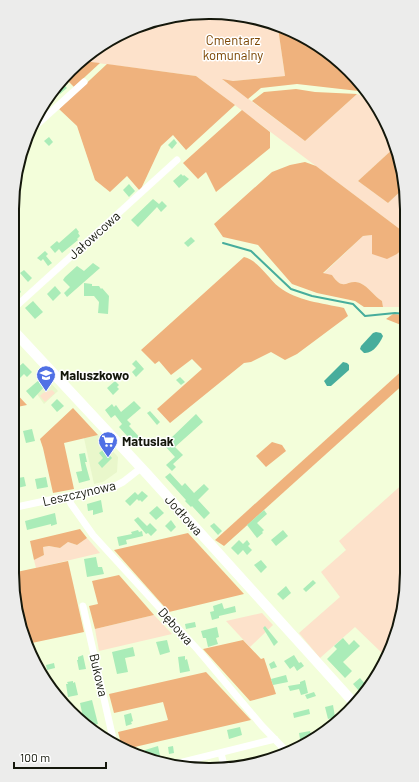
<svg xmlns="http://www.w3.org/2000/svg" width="419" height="782" font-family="Barlow,sans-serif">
	<rect width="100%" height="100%" fill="#f3feda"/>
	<g fill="#e9f7cb">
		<path d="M39 380 45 386 50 382 58 391 44 404 32 387Z"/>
		<path d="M98 435 118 457 117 472 103 482 94 484 84 438Z"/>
	</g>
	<g fill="#fde2cb">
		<path d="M235 14 278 28 285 76 233 81 223 80 305 141 357 94 374 100 397 148 395 147 358 181 388 203 405 187V211L403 214 405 216V233L196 76 82 61 89 53 158 19Z"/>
		<path d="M372 235V245L397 254 406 246V307H383L382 301C374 296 369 287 360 283 347 278 344 293 332 275L323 274 363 236Z"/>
		<path d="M52 390 55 393 45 402 40 396 43 393Z"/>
		<path d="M406 481 407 585 400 624 391 645 382 653 355 627 320 658 299 633 340 597 321 572 346 550 339 541Z"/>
		<path d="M87 538 100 553 36 568 34 560 44 555 43 547 49 546 60 548 68 542 77 545Z"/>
		<path d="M262 613 273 625 250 647 226 621Z"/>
		<path d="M154 615 172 634 99 651 95 629Z"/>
		<path d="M212 762 217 766 218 769 190 766Z"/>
	</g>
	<g fill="#efb27d">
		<path d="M278 28 308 38 340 61 367 92 297 84 261 88 248 99 222 79 233 81 285 76Z"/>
		<path d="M82 61 100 63 74 87 66 79Z"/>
		<path d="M107 64 196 76 235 105 186 150 173 135 161 146 140 191 127 176 110 192 95 180 77 126 59 109Z"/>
		<path d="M296 89 315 92 357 94 305 141 252 101 264 92Z"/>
		<path d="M242 110 270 132V148L216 192 206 172 198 179 183 163Z"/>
		<path d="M395 147 397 148 405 187 388 203 358 181Z"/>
		<path d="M305 162 316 166 405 233 406 246 397 254 387 259 372 254V235L363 236 323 273 332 275C344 293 347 278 360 283 369 287 374 296 382 301L383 307H364L355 301 317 293 292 284 258 245 223 237 214 224 272 172 290 165Z"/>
		<path d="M244 257C259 261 267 277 279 287 297 301 322 303 344 308L348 316 297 354 285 360 271 352 251 362 244 363 170 423 157 409 202 369 192 359 171 375 159 361 155 364 141 350Z"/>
		<path d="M393 314 406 315V327L386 319Z"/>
		<path d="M406 367V382L224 546 215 540Z"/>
		<path d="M12 389 27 405 12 408Z"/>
		<path d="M73 408 98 435 64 443 74 489 53 493 43 448 40 439Z"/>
		<path d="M272 442 282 445 286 451 266 467 256 456Z"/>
		<path d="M80 529 87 538 77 545 68 542 60 548 49 546 43 547 44 555 34 560 30 541Z"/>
		<path d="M188 533 244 594 169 612 114 550Z"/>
		<path d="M68 561 84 632 27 644 23 636 12 573Z"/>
		<path d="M119 575 154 615 95 629 89 606 98 604 92 581Z"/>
		<path d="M243 640 261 659 264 658 276 694 250 701 203 649Z"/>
		<path d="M206 672 251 720 126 749 122 747 118 732 168 720 163 702 114 713 109 694Z"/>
	</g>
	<g fill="#47ad9c">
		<path d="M376 332 381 333 383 336C380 343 373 354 364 353L360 349 361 346 373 333Z"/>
		<path d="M343 362 347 363 349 365V370L331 386H327L324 381Z"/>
	</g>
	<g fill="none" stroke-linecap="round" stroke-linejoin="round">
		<path stroke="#47ad9c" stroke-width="2" d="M223 243 251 251 291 289 312 296 353 304 365 316 395 313 406 314"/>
	</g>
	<g fill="#aaecb8">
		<path d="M62 83 67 88 60 94 57 90Z"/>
		<path d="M49 137 53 142 49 146 44 141Z"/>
		<path d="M174 139 177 143 172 149 168 145Z"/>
		<path d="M181 174 183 176 184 175 189 179 179 188 173 181Z"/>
		<path d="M129 184 135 191 129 197 123 190Z"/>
		<path d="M153 199 159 204 162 201 167 206 161 212 157 207 138 227 131 220Z"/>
		<path d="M76 228 79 232 78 233 80 236 77 239 78 240 62 253 59 249 55 253 50 247 57 241 59 243Z"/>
		<path d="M191 237 195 241 188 247 184 243Z"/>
		<path d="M45 251 48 254 46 256 52 263 48 266 43 259 41 261 37 258Z"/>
		<path d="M93 263 100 268 67 297 64 293 70 287 63 280 65 277 77 266 84 271Z"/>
		<path d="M24 270 32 278 28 282 20 273Z"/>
		<path d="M84 283 92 284V286H99L101 289 102 288 109 296 108 314 98 313 99 302 94 296H84Z"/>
		<path d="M17 285 21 292 15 297 12 294V288Z"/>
		<path d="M55 286 61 293 53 301 47 294Z"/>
		<path d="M33 301 43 312 35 319 25 308Z"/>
		<path d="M136 360 144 369 136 377 132 372 136 368 132 364Z"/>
		<path d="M23 363 32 372 27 377 24 374 20 378 16 373 18 371 16 369Z"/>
		<path d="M180 377 185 382 181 385 176 380Z"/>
		<path d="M39 380 45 386 33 399 26 391Z"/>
		<path d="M115 381 119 385 117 387 119 389 113 395 107 388Z"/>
		<path d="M57 399 64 406 57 412 51 405Z"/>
		<path d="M134 401 141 408 127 420 131 424 129 426 144 442 137 447 119 427 122 424 115 415 111 418 105 410 112 404 114 407 116 405 121 412Z"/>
		<path d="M150 411 160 422 157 425 147 413Z"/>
		<path d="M196 414 203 422 175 447 183 455 173 464 176 467 172 471 166 465 175 457 165 446 172 440 170 439Z"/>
		<path d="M32 429 35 441 26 443 23 431Z"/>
		<path d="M104 449 112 458 102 468 98 463 103 458 99 453Z"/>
		<path d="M85 453 87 462H85L90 480 79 483 76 472 82 471 79 454Z"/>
		<path d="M170 473 182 486 185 483 194 493 204 484 209 489 198 500 210 513 204 519 192 506 191 507 185 501 186 500 165 477Z"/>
		<path d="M24 477 26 486 13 489 12 479Z"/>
		<path d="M46 477 48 487 37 489 35 479Z"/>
		<path d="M142 491 148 496 142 502 140 500 139 501 137 499 130 506 125 501 135 492 138 495Z"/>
		<path d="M101 500 103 512 93 515V510L88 511 87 504Z"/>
		<path d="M157 506 164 513 156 520 149 513Z"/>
		<path d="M264 510 267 514 257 523 264 530 262 532 263 533 257 538 247 525Z"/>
		<path d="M55 513 57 524 51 526V524L27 530 25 521Z"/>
		<path d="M138 517 147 526 150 523 157 530 151 536 148 533 146 534 134 520Z"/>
		<path d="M171 520 176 527 171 532 165 526Z"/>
		<path d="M214 523 222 531 218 535 210 526Z"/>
		<path d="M138 530 139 532 142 531 143 536 126 540 127 544 119 546 117 537 132 534 131 532Z"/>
		<path d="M283 530 288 536 276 546 271 540Z"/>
		<path d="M239 540 243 544 247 540 250 544 248 546 252 550 247 555 243 550 238 555 231 548Z"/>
		<path d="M96 557 98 567H102L104 574 87 577 84 559Z"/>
		<path d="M261 560 267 567 261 573 254 565Z"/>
		<path d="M313 580 316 583 306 592 303 589Z"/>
		<path d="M286 586 291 593 283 600 277 594Z"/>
		<path d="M222 603 224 609 235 606 236 612 219 616V618L212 620 210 612 214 611 213 606Z"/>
		<path d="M195 622 196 627 186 629 185 624Z"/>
		<path d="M265 626 278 642 274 646 263 628Z"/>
		<path d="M217 627 219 637 216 638 218 644 208 647 206 638H203L201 631Z"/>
		<path d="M343 638 349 645 354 640 360 646 343 662 352 671 345 678 327 659 337 649 334 646Z"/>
		<path d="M167 640 170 652 160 655 156 642Z"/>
		<path d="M133 647 135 656 125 658 128 672 117 674 112 652Z"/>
		<path d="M83 655 86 669 79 670 77 660H78V657Z"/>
		<path d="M294 655 299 663 301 662 304 666 297 671 294 666 290 669 284 661Z"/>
		<path d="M185 656V660L187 659 190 671 180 673 178 657Z"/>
		<path d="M274 661 277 667 271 669 269 664Z"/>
		<path d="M54 663 55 668 47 670 46 665Z"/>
		<path d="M286 675 288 682 273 685 271 679Z"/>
		<path d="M360 678 366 685 359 691 353 684Z"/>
		<path d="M305 680 308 693 301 695 299 689 290 691 288 686 300 684V682Z"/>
		<path d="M73 681V683L75 682 78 695 68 697 66 684H68L67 682Z"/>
		<path d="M314 692 316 696 307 699 305 695Z"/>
		<path d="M92 700 98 724 93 725 95 732 84 722 80 703Z"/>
		<path d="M333 705 335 717 328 719 325 707Z"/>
		<path d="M309 709 310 714 294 718 293 713Z"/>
		<path d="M131 713 133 721 131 722 132 724 126 726 124 715Z"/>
		<path d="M240 727 242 735 229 739 227 730Z"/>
		<path d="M310 731 312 738 301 745 299 733Z"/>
		<path d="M158 746 160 756 149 759 147 758 145 750Z"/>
		<path d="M173 746 174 753 169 754 168 747Z"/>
	</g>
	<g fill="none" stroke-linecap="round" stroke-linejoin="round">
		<g stroke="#fff" stroke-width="7">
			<path d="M30 131 84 82"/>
			<path d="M12 310 177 160"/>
			<path d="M68 496 71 504 93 535 198 650 262 726 288 753"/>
			<path d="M12 508 115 486 123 482 141 468"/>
			<path d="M83 606 114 743"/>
			<path d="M221 753 225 769"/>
			<path d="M171 765 275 739"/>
		</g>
		<path stroke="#fff" stroke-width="10" d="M12 329 147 474 354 703"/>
	</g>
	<defs>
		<symbol id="school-pin" viewBox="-11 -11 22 30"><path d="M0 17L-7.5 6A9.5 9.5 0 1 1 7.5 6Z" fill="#5070e5" stroke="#fff"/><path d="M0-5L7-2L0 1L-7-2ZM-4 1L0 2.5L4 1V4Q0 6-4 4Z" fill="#fff"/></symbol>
		<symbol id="supermarket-pin" viewBox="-11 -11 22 30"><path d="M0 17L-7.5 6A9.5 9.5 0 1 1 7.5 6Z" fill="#5070e5" stroke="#fff"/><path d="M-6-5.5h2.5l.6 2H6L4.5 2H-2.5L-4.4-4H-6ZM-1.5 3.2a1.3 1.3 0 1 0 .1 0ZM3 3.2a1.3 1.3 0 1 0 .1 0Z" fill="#fff"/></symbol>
	</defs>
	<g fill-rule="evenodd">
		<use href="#school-pin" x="35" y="364" width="22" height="30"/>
		<use href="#supermarket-pin" x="97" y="430" width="22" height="30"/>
	</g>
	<g text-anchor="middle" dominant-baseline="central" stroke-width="3" stroke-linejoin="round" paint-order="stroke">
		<g font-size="13" fill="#7b4500" stroke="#fff">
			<text x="233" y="40">Cmentarz<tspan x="233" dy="15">komunalny</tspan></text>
		</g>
		<g font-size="13" fill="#14170b" stroke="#fff">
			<text transform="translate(94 235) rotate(-42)">Jałowcowa</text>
			<text transform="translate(79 493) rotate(-13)">Leszczynowa</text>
			<text transform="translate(184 515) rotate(48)">Jodłowa</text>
			<text transform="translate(176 626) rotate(48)">Dębowa</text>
			<text transform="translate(99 675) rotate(77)">Bukowa</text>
		</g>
		<g font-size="13" font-weight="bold" fill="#14170b" stroke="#fff" text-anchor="start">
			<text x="60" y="375">Maluszkowo</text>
			<text x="122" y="441">Matusiak</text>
		</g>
	</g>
	<path d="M0 0H419V782H0ZM209 19H210A190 190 0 0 1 400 209V573A190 190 0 0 1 210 763H209A190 190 0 0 1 19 573V209A190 190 0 0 1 209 19Z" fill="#ececeb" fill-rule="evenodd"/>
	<path fill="none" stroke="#14170b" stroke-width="2" d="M209 19H210A190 190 0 0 1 400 209V573A190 190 0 0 1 210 763H209A190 190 0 0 1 19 573V209A190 190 0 0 1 209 19Z"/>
	<path d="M14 762v6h92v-6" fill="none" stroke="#14170b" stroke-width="2"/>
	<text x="20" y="762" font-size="12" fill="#14170b" stroke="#ffffff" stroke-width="3" paint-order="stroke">100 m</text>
</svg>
